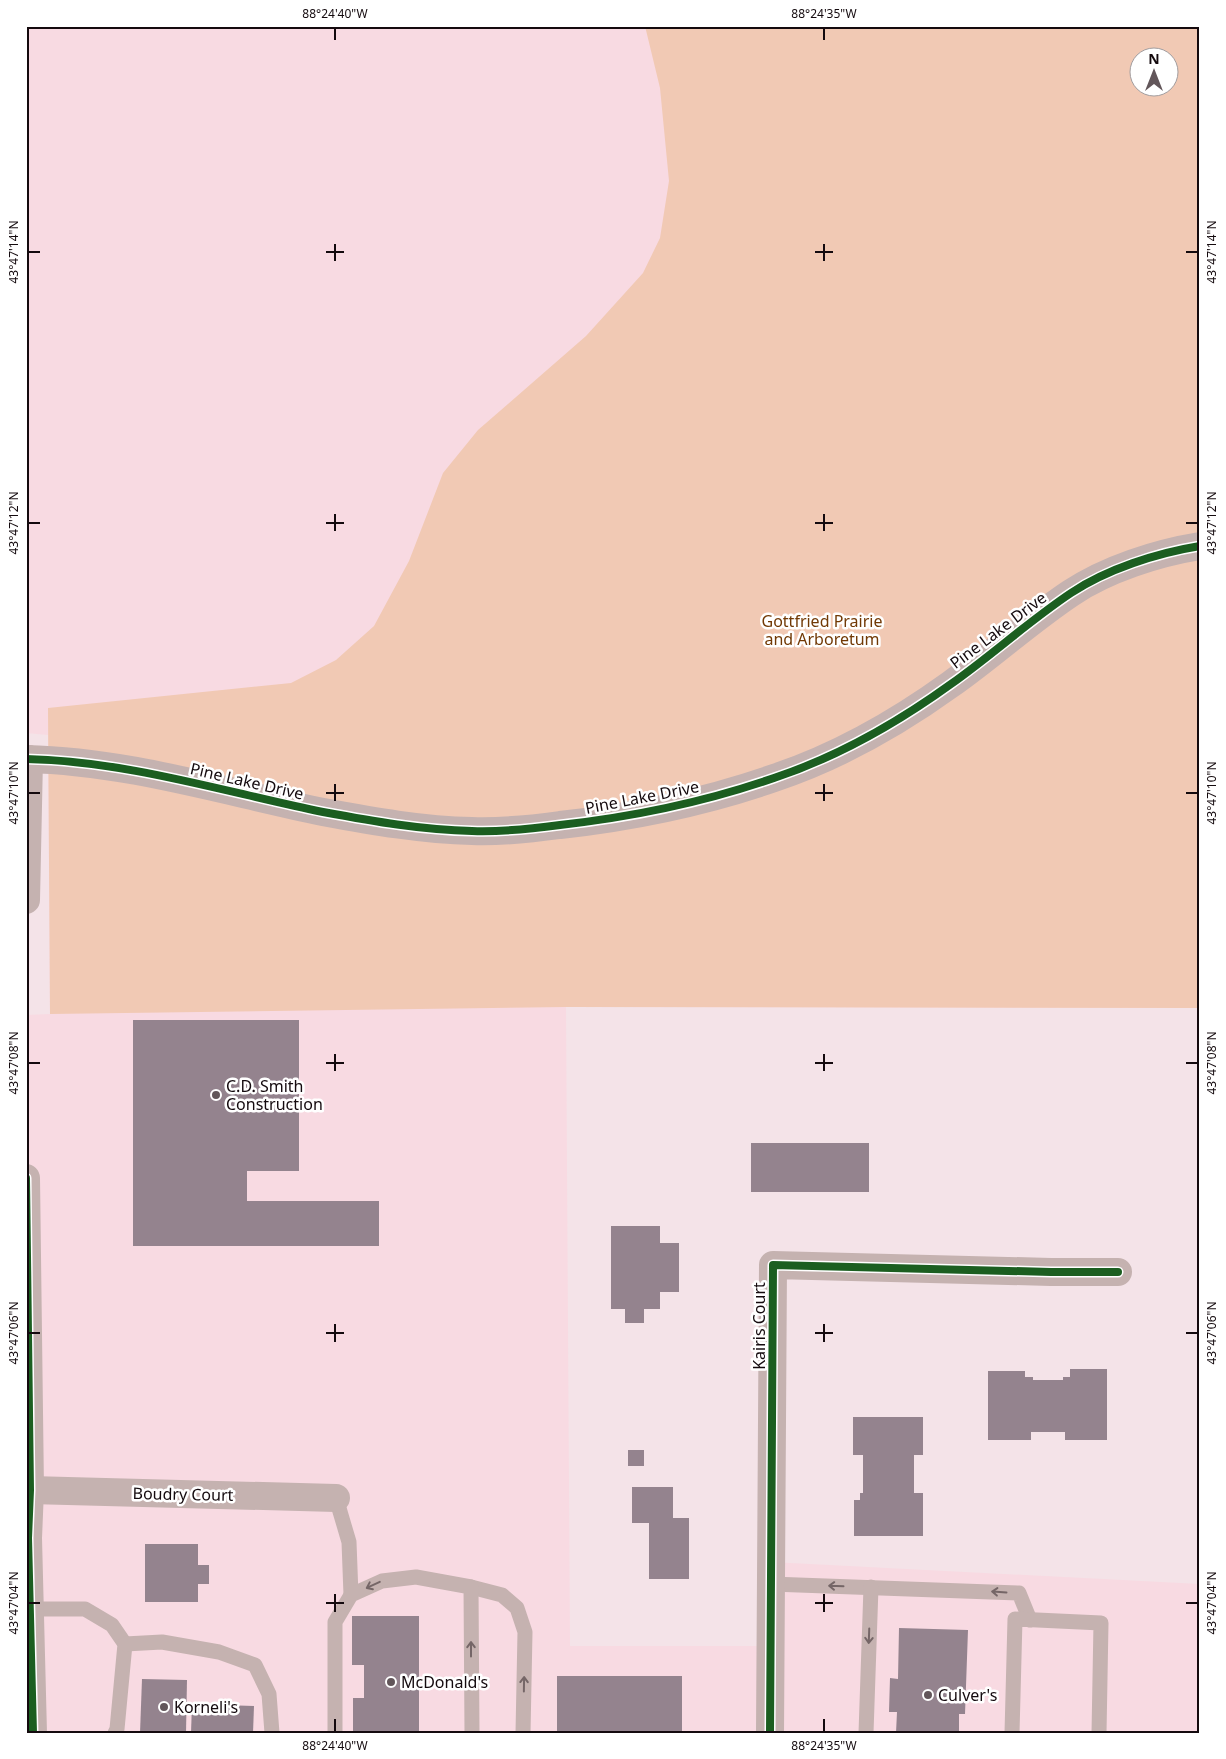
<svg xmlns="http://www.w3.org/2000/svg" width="1226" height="1759" font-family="'Noto Sans',sans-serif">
	<rect width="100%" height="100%" fill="#f4e3e8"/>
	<path fill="#f8dae2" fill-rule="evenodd" d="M26 26H1200V1008L566 1007 570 1646H770L771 1562 1200 1584V1733H26V1015L50 1014 48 735 26 733ZM1138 58H1168V88H1138Z"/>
	<path fill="#f1c9b4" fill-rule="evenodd" d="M645 26H1200V1008L566 1007 50 1014 48 708 291 683 336 660 374 626 409 561 443 473 478 430 586 336 643 273 660 238 669 181 660 88ZM1138 58H1168V88H1138Z"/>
	<g fill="#94838e">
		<path d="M133 1020H299V1171H247V1201H379V1246H133Z"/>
		<rect x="751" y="1143" width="118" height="49"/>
		<path d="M611 1226H660V1243H679V1292H660V1309H644V1323H625V1309H611Z"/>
		<path d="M1070 1369H1107V1440H1065V1432H1031V1440H988V1371H1025V1377H1033V1380H1063V1377H1070Z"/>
		<path d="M853 1417H923V1455H914V1493H923V1536H854V1500H860V1493H863V1455H853Z"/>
		<rect x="628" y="1450" width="16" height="16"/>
		<path d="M632 1487H673V1518H689V1579H649V1523H632Z"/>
		<path d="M145 1544H198V1565H209V1584H198V1602H145Z"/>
		<path d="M352 1616H419V1733H353V1698H364V1665H352Z"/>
		<path d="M899 1628 968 1630 965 1714H959V1733H896L897 1712H889L890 1678 898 1679Z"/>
		<rect x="557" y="1676" width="125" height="57"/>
		<path d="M142 1679 187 1680 186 1733H140Z"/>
		<path d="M192 1704 254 1706 253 1733H191Z"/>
	</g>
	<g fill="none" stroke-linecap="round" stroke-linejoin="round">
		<g stroke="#c5b2b0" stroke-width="15">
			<path d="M336 1498 349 1542 351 1595"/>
			<path d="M771 1584 1019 1593 1030 1620"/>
			<path d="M471 1587 502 1595 517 1608 525 1632 523 1733"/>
			<path d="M31 1609H85L112 1625 125 1644 117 1729 115 1733"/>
			<path d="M125 1644 162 1642 219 1652 255 1665 269 1694 272 1733"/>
			<path d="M335 1733V1622L351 1595 382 1581 416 1577 471 1587 472 1733"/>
			<path d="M866 1733 871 1587"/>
			<path d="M1012 1733 1015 1619 1101 1623 1099 1733"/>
		</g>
		<g stroke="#c5b2b0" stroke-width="28">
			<path d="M26 759C127 761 225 792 323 812 372 821 422 830 472 831 501 832 531 829 560 825 632 817 705 802 774 778 837 757 897 723 951 684 992 655 1029 621 1071 593 1107 569 1157 553 1200 546"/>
			<path d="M26 900 29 759"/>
			<path d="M26 1178 30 1490 28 1538 33 1733"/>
			<path d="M30 1490 336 1498"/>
			<path d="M770 1733 773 1265 1051 1272H1118"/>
		</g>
		<defs>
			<g id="cycleway">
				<path d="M26 759C127 761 225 792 323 812 372 821 422 830 472 831 501 832 531 829 560 825 632 817 705 802 774 778 837 757 897 723 951 684 992 655 1029 621 1071 593 1107 569 1157 553 1200 546"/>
				<path d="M26 1178 30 1490 28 1538 33 1733"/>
				<path d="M770 1733 773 1265 1051 1272H1118"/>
			</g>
		</defs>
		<use href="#cycleway" stroke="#fff" stroke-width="11"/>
		<use href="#cycleway" stroke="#1b5e20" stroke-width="8"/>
	</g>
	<defs><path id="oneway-shaft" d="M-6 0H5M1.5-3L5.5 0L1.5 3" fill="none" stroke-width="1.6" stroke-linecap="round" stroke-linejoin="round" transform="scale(1.25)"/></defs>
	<g stroke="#756667">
		<use href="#oneway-shaft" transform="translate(373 1585) rotate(155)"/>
		<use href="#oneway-shaft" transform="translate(836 1586) rotate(-178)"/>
		<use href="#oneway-shaft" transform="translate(999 1592) rotate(-176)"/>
		<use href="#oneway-shaft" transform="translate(869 1636) rotate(92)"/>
		<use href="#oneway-shaft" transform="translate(471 1649) rotate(-90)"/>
		<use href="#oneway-shaft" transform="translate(524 1684) rotate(-89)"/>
	</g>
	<path fill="none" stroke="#140a0e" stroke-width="2" d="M335 28V40M824 28V40M335 244V261M824 244V261M28 252H40M326 252H344M815 252H833M1186 252H1198M335 514V531M824 514V531M28 523H40M326 523H344M815 523H833M1186 523H1198M335 784V801M824 784V801M28 793H40M326 793H344M815 793H833M1186 793H1198M335 1054V1071M824 1054V1071M28 1063H40M326 1063H344M815 1063H833M1186 1063H1198M335 1324V1342M824 1324V1342M28 1333H40M326 1333H344M815 1333H833M1186 1333H1198M335 1594V1612M824 1594V1612M28 1603H40M326 1603H344M815 1603H833M1186 1603H1198M335 1719V1732M824 1719V1732"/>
	<g fill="#62565a" stroke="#fff" stroke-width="2">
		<circle cx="216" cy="1095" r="5"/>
		<circle cx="391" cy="1682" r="5"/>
		<circle cx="928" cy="1695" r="5"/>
		<circle cx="164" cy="1707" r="5"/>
	</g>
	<g text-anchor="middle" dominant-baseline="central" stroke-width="5" stroke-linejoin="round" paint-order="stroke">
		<g font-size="16" fill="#713905" stroke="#fff">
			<text x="822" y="621">Gottfried Prairie<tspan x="822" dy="18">and Arboretum</tspan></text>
		</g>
		<g font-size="16" fill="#140a0e" stroke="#fff">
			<text transform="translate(998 630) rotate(-37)">Pine Lake Drive</text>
			<text transform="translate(247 781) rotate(13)">Pine Lake Drive</text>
			<text transform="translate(642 797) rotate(-11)">Pine Lake Drive</text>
			<text transform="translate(759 1326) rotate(-90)">Kairis Court</text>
			<text transform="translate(183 1494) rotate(1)">Boudry Court</text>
		</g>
		<g font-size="16" fill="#140a0e" stroke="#fff" text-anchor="start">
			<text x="226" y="1086">C.D. Smith<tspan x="226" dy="18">Construction</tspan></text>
			<text x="401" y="1682">McDonald's</text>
			<text x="938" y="1695">Culver's</text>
			<text x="174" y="1707">Korneli's</text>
		</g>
	</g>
	<rect width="1226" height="1759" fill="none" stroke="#ffffff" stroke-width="55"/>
	<g transform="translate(1154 72)"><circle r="24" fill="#ffffff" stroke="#a19d9f"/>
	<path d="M0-4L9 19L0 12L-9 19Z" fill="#62565a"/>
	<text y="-8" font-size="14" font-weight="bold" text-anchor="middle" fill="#140a0e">N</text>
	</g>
	<rect x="28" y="28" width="1170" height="1704" fill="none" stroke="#140a0e" stroke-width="2"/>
	<g font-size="12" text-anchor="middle" fill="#140a0e">
		<text x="335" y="18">88°24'40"W</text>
		<text x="824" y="18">88°24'35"W</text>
		<text transform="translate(14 252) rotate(-90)" y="4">43°47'14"N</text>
		<text transform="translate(1212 252) rotate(-90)" y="4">43°47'14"N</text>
		<text transform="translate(14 523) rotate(-90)" y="4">43°47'12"N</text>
		<text transform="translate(1212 523) rotate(-90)" y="4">43°47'12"N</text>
		<text transform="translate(14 793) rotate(-90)" y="4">43°47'10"N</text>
		<text transform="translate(1212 793) rotate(-90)" y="4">43°47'10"N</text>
		<text transform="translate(14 1063) rotate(-90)" y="4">43°47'08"N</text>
		<text transform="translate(1212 1063) rotate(-90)" y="4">43°47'08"N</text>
		<text transform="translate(14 1333) rotate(-90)" y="4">43°47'06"N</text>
		<text transform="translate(1212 1333) rotate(-90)" y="4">43°47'06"N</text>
		<text transform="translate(14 1603) rotate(-90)" y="4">43°47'04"N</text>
		<text transform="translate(1212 1603) rotate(-90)" y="4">43°47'04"N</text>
		<text x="335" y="1750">88°24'40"W</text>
		<text x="824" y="1750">88°24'35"W</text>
	</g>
</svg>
